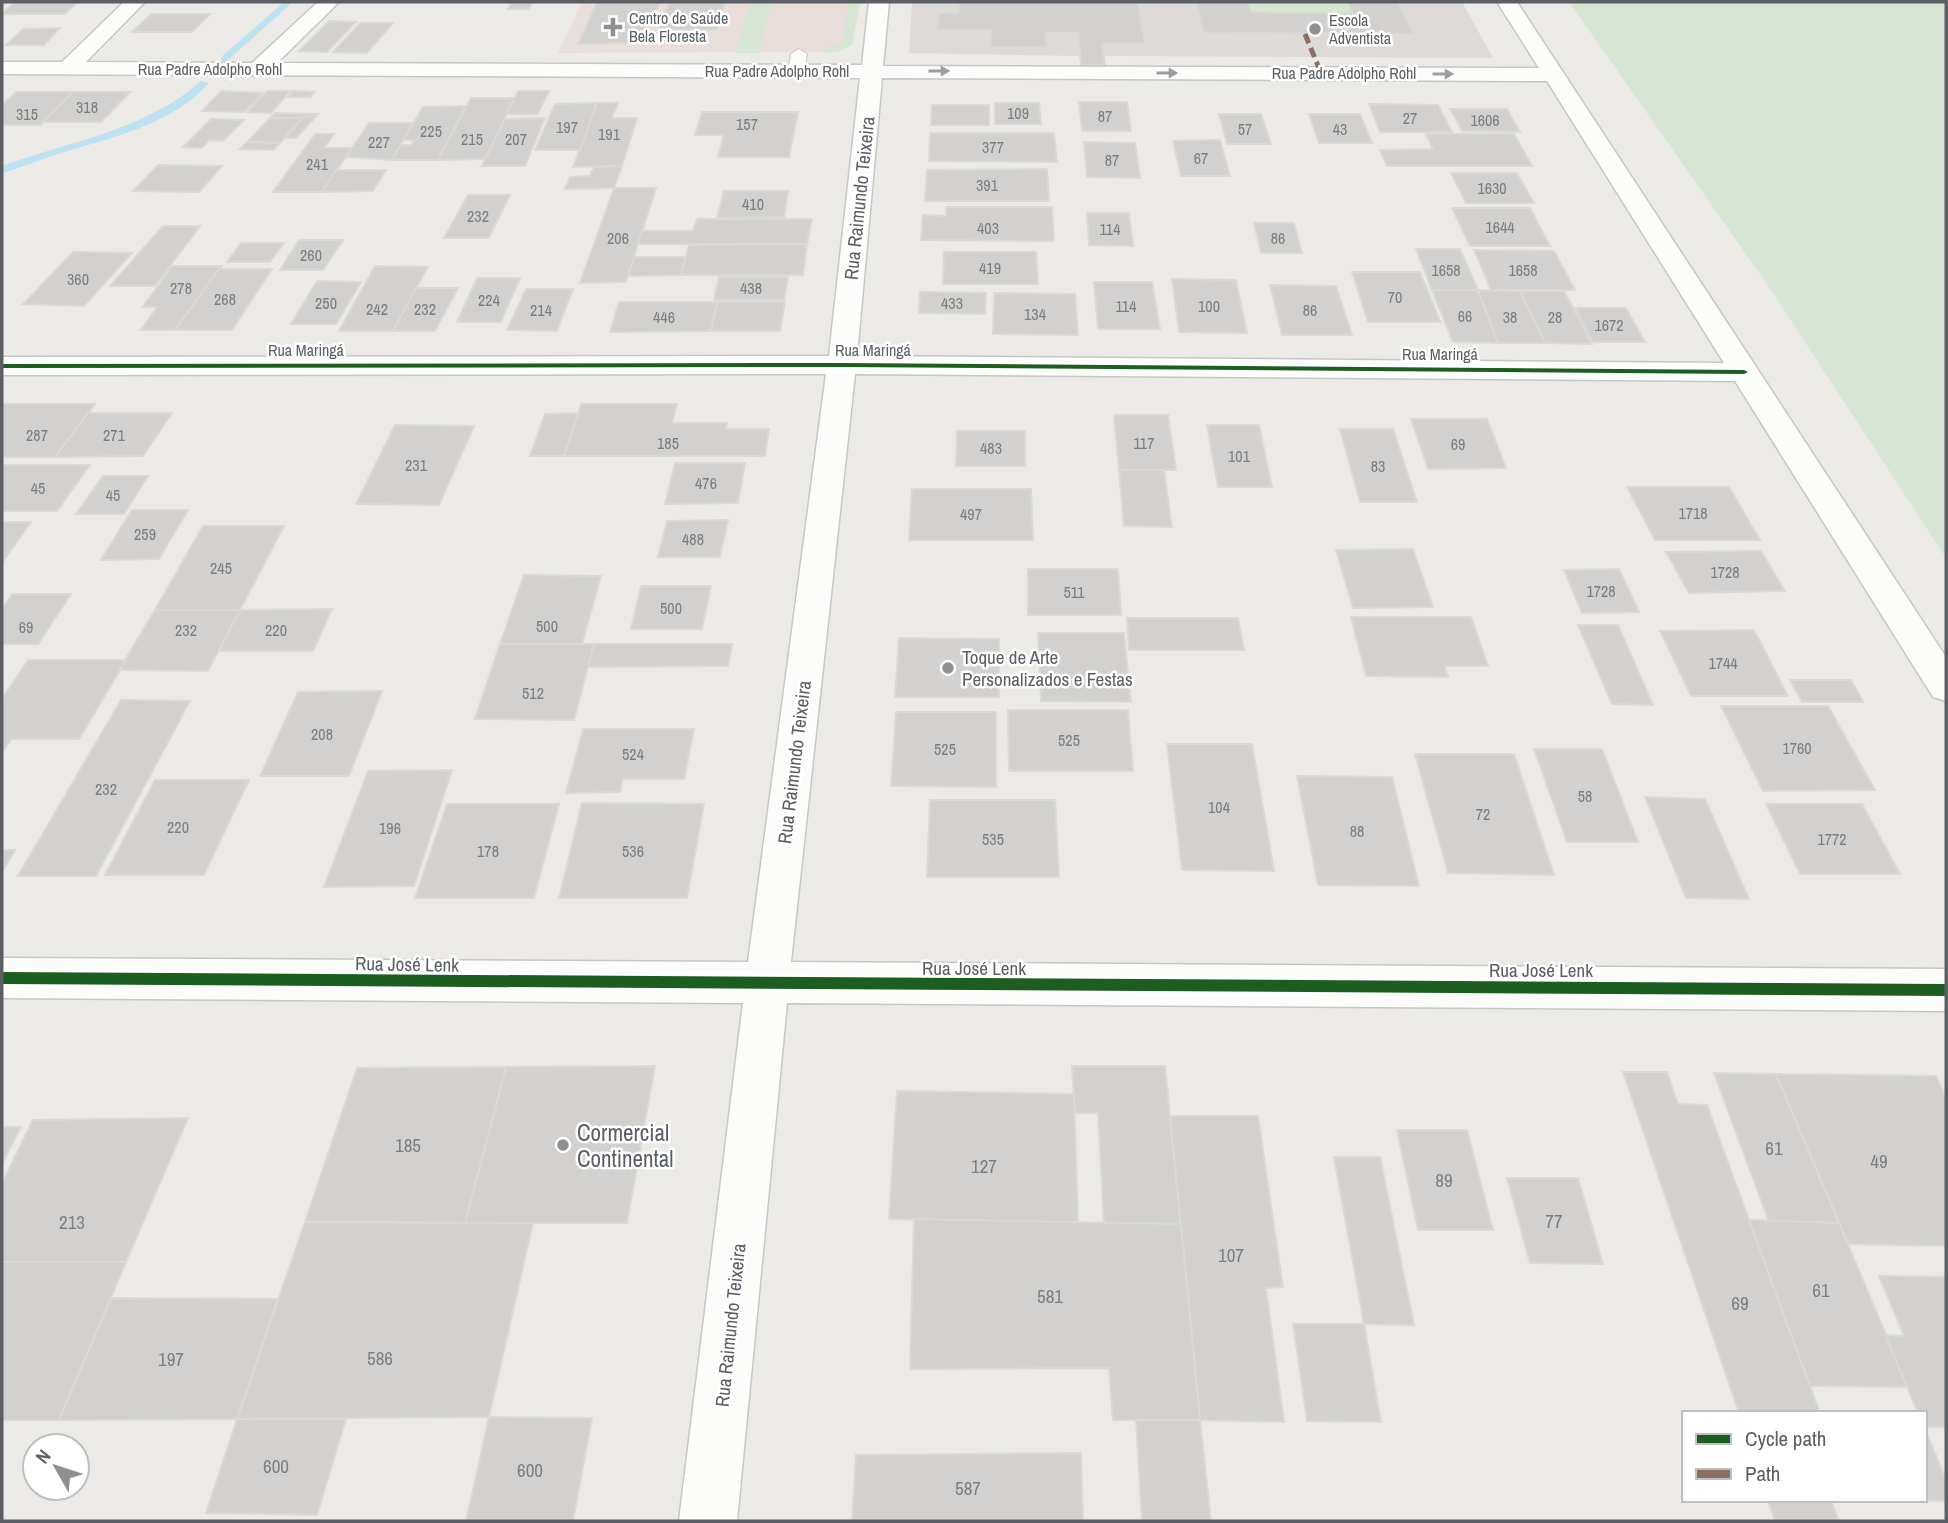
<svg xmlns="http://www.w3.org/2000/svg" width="1948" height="1523" font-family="'Archivo Narrow',sans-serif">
	<rect width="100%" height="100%" fill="#ebeae7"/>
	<path fill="#dddad7" d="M912 2H1462L1493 58 1104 56 1105 65H1081L1079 56 909 53Z"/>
	<path fill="#eadedc" d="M582 2H860L852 45 837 52 558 53Z"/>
	<g fill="#d7e6d3">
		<path d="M750 2H772L759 53H735Z"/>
		<path d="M849 2H860L852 45 837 52 823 53 824 47 842 42Z"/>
		<path d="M1248 2H1348L1352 13 1251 12Z"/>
		<path d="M1569 2H1946V558L1769 287Z"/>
	</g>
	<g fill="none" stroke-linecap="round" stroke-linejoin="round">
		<g fill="#bee2f2" fill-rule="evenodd">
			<path d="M284 2H293L227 61H221V57Z"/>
			<path d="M201 81 209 83C172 125 110 138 58 154 39 160 21 168 2 173V166C69 141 145 131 201 81Z"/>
		</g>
	</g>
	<g fill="#d2d1d0" stroke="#dad9d6" stroke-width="2">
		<path d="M14 2H78L64 14H2Z"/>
		<path d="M512 2H532L529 9H508Z"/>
		<path d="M597 2H660L644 43 578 44Z"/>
		<path d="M669 2H725L717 30H658Z"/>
		<path d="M959 2H1138L1145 44H1102L1105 65H1081L1078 33H1046L1047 47H990L991 30H937L938 13H958Z"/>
		<path d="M1196 2H1248L1251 12 1352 13 1348 2H1398L1414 34 1204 33Z"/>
		<path d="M151 14H210L192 32H132Z"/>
		<path d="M329 21 356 22 327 52 299 51Z"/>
		<path d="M360 23H393L367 53 333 52Z"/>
		<path d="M60 28 44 45H6L23 29Z"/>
		<path d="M221 91 263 93 244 112 202 111Z"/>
		<path d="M267 91H290L271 113 247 112Z"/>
		<path d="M293 91 314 92 310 97H288Z"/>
		<path d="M518 91H549L538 114H507Z"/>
		<path d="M16 92H73L40 125H2V105Z"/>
		<path d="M73 92H130L101 122H43Z"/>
		<path d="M471 98H514L486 159 438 160Z"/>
		<path d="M1079 102H1127L1131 131H1082Z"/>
		<path d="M597 103H618L612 118H637L622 166 573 167Z"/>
		<path d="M597 103 580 150H535L555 104Z"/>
		<path d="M995 103H1039L1041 124H995Z"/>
		<path d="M1369 104 1438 105 1452 132H1380Z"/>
		<path d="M932 105H989V125H931Z"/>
		<path d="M466 106 438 160H392L401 145H411L414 140H403L423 107Z"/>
		<path d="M1450 109H1507L1520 132 1462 131Z"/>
		<path d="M702 112H798L789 157H718L724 135H695Z"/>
		<path d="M275 113 318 114 302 118H270Z"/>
		<path d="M318 114 296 138H285L302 118Z"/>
		<path d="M1219 114H1261L1271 144H1227Z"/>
		<path d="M1309 114H1360L1372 143H1319Z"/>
		<path d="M270 118H302L280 143 247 142Z"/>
		<path d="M545 118 525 166H482L505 119Z"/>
		<path d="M211 119 244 120 223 141 209 140 202 148 183 147Z"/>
		<path d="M369 123H413L392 160 346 157Z"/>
		<path d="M930 133H1054L1057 162 929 161Z"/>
		<path d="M315 134H334L324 148H352L322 192H273Z"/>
		<path d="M1426 134H1514L1532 166H1387L1380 150 1433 149Z"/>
		<path d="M1220 140 1230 176H1181L1173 141Z"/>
		<path d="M247 142 280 143 273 150 240 149Z"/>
		<path d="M1084 142 1135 143 1140 178 1087 177Z"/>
		<path d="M158 165 222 166 199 192 133 191Z"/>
		<path d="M622 166 614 188 565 189 570 177 590 176 594 167Z"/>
		<path d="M1047 169 1049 201H925L927 170Z"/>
		<path d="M336 170H386L373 191 322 192Z"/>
		<path d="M1451 173H1517L1534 203H1466Z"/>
		<path d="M614 188H656L626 282 580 283Z"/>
		<path d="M724 191H788L784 217 717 218Z"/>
		<path d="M468 195H510L489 238H444Z"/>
		<path d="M946 207H1052L1054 241 921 240 923 215 946 216Z"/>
		<path d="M1452 208H1530L1550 246H1470Z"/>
		<path d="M1087 213H1129L1133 246 1089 245Z"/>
		<path d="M697 219H812L807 244H638L642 231H693Z"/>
		<path d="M1254 223H1294L1302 253H1261Z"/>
		<path d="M163 226H200L155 286H110Z"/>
		<path d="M299 240H343L323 270H280Z"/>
		<path d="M241 243H284L270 262H227Z"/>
		<path d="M807 244 803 275H681L689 245Z"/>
		<path d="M1416 249H1460L1478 290H1432Z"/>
		<path d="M1474 250 1554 251 1575 290H1491Z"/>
		<path d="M73 252 132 253 84 306 23 304Z"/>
		<path d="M944 252H1036L1038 284H943Z"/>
		<path d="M634 257H686L681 275 628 276Z"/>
		<path d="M172 266H222L175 330H141L157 307H143Z"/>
		<path d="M375 266 428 267 393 331H339Z"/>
		<path d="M219 269H272L232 330H175Z"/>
		<path d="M1352 272H1420L1440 322H1368Z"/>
		<path d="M719 277H788L784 300H714Z"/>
		<path d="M477 278H520L501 322H457Z"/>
		<path d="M1172 279 1236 280 1247 333 1179 332Z"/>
		<path d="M317 281 361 282 336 324H291Z"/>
		<path d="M1094 282H1152L1160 329H1098Z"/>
		<path d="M1270 285 1336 286 1352 335H1282Z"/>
		<path d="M416 288H458L435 331H393Z"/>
		<path d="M526 289H573L557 331 507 330Z"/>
		<path d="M1432 290H1478L1498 343 1453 342Z"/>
		<path d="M1478 290 1520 291 1545 343H1498Z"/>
		<path d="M1520 291H1564L1592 344 1545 343Z"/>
		<path d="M920 292 986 293 985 314 919 313Z"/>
		<path d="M994 293 1075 294 1078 335 993 334Z"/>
		<path d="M619 302H717L711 331 610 332Z"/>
		<path d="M717 302H785L780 331H711Z"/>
		<path d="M1575 308H1626L1645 342H1592Z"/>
		<path d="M2 404H95L55 457H2Z"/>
		<path d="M581 404H677L672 423H727L726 429H769L765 456H564Z"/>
		<path d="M88 413H172L143 456 55 457Z"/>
		<path d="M578 413 564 456H530L545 414Z"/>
		<path d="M1114 415H1168L1176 470H1119Z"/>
		<path d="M1411 419H1487L1506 468 1428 469Z"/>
		<path d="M395 425 474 426 439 505 356 504Z"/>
		<path d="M1207 425H1259L1272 487H1218Z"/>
		<path d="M1340 429H1393L1417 502H1360Z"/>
		<path d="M957 431H1025V466H956Z"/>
		<path d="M675 463H745L738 503 665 504Z"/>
		<path d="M2 465H90L57 511H2Z"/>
		<path d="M1119 470H1164L1172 527 1124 526Z"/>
		<path d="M103 476H148L124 514H76Z"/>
		<path d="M1627 487H1729L1760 540H1655Z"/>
		<path d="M912 489H1031L1033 540H909Z"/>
		<path d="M132 510H188L159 559 101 560Z"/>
		<path d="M728 520 720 557H658L667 521Z"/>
		<path d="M2 522H31L2 563Z"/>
		<path d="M203 526H284L240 610H155Z"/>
		<path d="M1413 549 1433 607 1353 608 1336 550Z"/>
		<path d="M1761 551 1785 591 1689 593 1666 552Z"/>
		<path d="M1028 569H1118L1121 615H1028Z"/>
		<path d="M1619 569 1639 612 1582 613 1564 570Z"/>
		<path d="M524 575 601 576 582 644H500Z"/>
		<path d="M641 586H711L702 629H631Z"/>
		<path d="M12 594H71L38 644H2V609Z"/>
		<path d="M332 609 313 651H219L240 610Z"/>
		<path d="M155 610H240L208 671 119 670Z"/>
		<path d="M1351 617H1471L1488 666H1445L1448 677 1366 676Z"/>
		<path d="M1127 618H1238L1244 650H1129Z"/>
		<path d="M1578 625H1618L1653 705 1612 704Z"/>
		<path d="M1754 630 1788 696H1691L1660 631Z"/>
		<path d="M1038 633H1124L1131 702 1041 701Z"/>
		<path d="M899 638 999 639V697H895Z"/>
		<path d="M500 644H594L574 720 475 719Z"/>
		<path d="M594 644H732L728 666 588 667Z"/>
		<path d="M28 660H126L79 739H11L2 753V699Z"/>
		<path d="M1790 680H1851L1863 702H1802Z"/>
		<path d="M382 691 349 776H260L298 692Z"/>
		<path d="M121 700 190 701 96 876H18Z"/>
		<path d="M1721 706H1828L1875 790 1763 791Z"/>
		<path d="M1008 710H1128L1133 771H1009Z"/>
		<path d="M896 712H996V787L891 786Z"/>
		<path d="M583 729H694L684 779H623L620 792 566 793Z"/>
		<path d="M1167 744H1252L1274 871 1182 870Z"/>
		<path d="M1534 749H1602L1638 842H1567Z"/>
		<path d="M1415 754H1514L1554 875 1448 873Z"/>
		<path d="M452 770 414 886 324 887 368 771Z"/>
		<path d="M1297 776 1392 777 1419 886 1318 885Z"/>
		<path d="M155 780H249L204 875H105Z"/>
		<path d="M1645 797 1705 799 1749 899 1686 898Z"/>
		<path d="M930 800H1055L1059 877H927Z"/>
		<path d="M582 803 704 804 687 898H559Z"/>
		<path d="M447 804H559L534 898H415Z"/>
		<path d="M1766 804H1862L1900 874H1800Z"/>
		<path d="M2 850H15L2 872Z"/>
		<path d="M655 1066 627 1223H465L506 1067Z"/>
		<path d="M1072 1066H1165L1181 1224 1104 1223 1098 1113H1075Z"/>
		<path d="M506 1067 465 1223 305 1222 357 1068Z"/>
		<path d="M1623 1072H1667L1678 1104 1707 1105 1820 1413H1739Z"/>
		<path d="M1714 1073 1776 1074 1839 1223 1769 1222Z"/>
		<path d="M1776 1074 1936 1076 1946 1098V1246L1848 1244Z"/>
		<path d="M897 1091 1074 1094 1078 1223 889 1219Z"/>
		<path d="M1170 1116H1258L1283 1287 1266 1288 1284 1422 1200 1420Z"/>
		<path d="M188 1118 126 1262H2V1183L33 1120Z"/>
		<path d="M2 1127H21L2 1164Z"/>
		<path d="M1397 1130H1467L1493 1230H1418Z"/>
		<path d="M1334 1157H1380L1414 1325 1364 1324Z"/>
		<path d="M1507 1178H1578L1603 1264 1530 1263Z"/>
		<path d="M914 1219 1181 1224 1200 1420H1113L1109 1368 910 1369Z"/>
		<path d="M1749 1220 1839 1223 1908 1387 1810 1386Z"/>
		<path d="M305 1222 533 1223 489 1417 237 1419Z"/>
		<path d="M2 1262H126L59 1420H2Z"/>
		<path d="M1879 1276 1946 1277V1427H1925V1413H1918L1885 1335 1904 1336Z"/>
		<path d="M111 1298 278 1299 237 1419 59 1420Z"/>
		<path d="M1293 1324H1364L1381 1422 1307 1421Z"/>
		<path d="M489 1417 592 1418 573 1521H466Z"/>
		<path d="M237 1419H346L317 1515 206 1513Z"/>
		<path d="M1136 1420H1200L1211 1521H1142Z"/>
		<path d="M1925 1429 1946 1480V1501L1903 1500H1925Z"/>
		<path d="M1081 1453 1083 1521H852L856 1455Z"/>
		<path d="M1768 1500H1831L1839 1521H1775Z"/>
	</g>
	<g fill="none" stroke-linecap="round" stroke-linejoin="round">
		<defs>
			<path id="lane" d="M799 49 807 54 804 71 796 76 788 71 791 54Z"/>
			<path id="street" d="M124 2H145L86 62 252 63 318 2H339L277 63 862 65 869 2H889L883 66 1539 68 1497 2H1517L1946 657V701L1933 697 1735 381 855 374 791 962 1946 969V1011L787 1003 737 1521H679L743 1003 2 998V958L748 962 826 374 2 375V357L829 356 860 78 2 74V62H62ZM882 78 1547 81 1724 363 857 356Z"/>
		</defs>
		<use href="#lane" stroke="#c6c6c6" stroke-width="2"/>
		<use href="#street" stroke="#c6c6c6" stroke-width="3"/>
		<use href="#lane" fill="#fcfcfb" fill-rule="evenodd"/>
		<use href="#street" fill="#fcfcfb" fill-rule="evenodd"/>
		<path stroke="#8d6e63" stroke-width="5" stroke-dasharray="10 5" stroke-linecap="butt" d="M1305 34 1321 73"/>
		<defs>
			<g id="cycleway">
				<path d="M842 363 1744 370 1748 372 1744 374 842 367 2 368V364Z"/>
				<path d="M2 972 1946 984V996L2 984Z"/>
			</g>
		</defs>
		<use href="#cycleway" stroke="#fff" stroke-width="5"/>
		<use href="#cycleway" fill="#1b5e20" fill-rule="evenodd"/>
	</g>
	<defs><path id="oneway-solid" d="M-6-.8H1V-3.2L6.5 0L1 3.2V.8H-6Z" transform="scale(1.75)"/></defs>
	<g fill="#9c9ea0">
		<use href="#oneway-solid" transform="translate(939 71)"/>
		<use href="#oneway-solid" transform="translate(1167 73)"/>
		<use href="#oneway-solid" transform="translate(1443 74)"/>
	</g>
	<g fill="#8e9092" stroke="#fff" stroke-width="2.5">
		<path d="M609.5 16.5h7v7h7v7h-7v7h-7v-7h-7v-7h7z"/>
		<circle cx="1315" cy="29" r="7"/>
		<circle cx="948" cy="668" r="7"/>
		<circle cx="563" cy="1145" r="7"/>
	</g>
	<g text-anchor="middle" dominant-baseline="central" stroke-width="5" stroke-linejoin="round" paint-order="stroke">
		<g font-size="16" fill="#5c6064" stroke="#fff" text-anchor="start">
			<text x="629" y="18">Centro de Saúde<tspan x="629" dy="18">Bela Floresta</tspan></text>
			<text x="1329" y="20">Escola<tspan x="1329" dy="18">Adventista</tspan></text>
		</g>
		<g font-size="16" fill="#5c6064" stroke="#fff">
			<text x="210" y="69">Rua Padre Adolpho Rohl</text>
			<text x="777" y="71">Rua Padre Adolpho Rohl</text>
			<text x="1344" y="73">Rua Padre Adolpho Rohl</text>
			<text x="306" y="350">Rua Maringá</text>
			<text x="873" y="350">Rua Maringá</text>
			<text x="1440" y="354">Rua Maringá</text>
		</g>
		<g font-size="16" fill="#7b7e80">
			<text x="87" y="107">318</text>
			<text x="1018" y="113">109</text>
			<text x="27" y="114">315</text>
			<text x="1105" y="116">87</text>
			<text x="1410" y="118">27</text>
			<text x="1485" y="120">1606</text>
			<text x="747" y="124">157</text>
			<text x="567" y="127">197</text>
			<text x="1245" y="129">57</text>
			<text x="1340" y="129">43</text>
			<text x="431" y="131">225</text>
			<text x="609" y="134">191</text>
			<text x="472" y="139">215</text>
			<text x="516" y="139">207</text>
			<text x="379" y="142">227</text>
			<text x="993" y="147">377</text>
			<text x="1201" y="158">67</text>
			<text x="1112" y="160">87</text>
			<text x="317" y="164">241</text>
			<text x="987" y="185">391</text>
			<text x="1492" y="188">1630</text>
			<text x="753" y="204">410</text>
			<text x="478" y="216">232</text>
			<text x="1500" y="227">1644</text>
			<text x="988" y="228">403</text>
			<text x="1110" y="229">114</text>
			<text x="618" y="238">206</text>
			<text x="1278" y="238">86</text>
			<text x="311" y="255">260</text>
			<text x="990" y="268">419</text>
			<text x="1446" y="270">1658</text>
			<text x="1523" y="270">1658</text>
			<text x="78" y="279">360</text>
			<text x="181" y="288">278</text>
			<text x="751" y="288">438</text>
			<text x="1395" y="297">70</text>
			<text x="225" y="299">268</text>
			<text x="489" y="300">224</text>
			<text x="326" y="303">250</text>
			<text x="952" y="303">433</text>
			<text x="1126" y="306">114</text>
			<text x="1209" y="306">100</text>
			<text x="377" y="309">242</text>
			<text x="425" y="309">232</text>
			<text x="541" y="310">214</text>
			<text x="1310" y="310">86</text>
			<text x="1035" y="314">134</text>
			<text x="1465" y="316">66</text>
			<text x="664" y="317">446</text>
			<text x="1510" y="317">38</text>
			<text x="1555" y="317">28</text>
			<text x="1609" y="325">1672</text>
			<text x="37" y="435">287</text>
			<text x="114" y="435">271</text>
			<text x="668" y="443">185</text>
			<text x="1144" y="443">117</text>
			<text x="1458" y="444">69</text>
			<text x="991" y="448">483</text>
			<text x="1239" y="456">101</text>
			<text x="416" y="465">231</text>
			<text x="1378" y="466">83</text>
			<text x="706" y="483">476</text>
			<text x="38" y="488">45</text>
			<text x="113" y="495">45</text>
			<text x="1693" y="513">1718</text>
			<text x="971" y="514">497</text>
			<text x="145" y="534">259</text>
			<text x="693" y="539">488</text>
			<text x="221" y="568">245</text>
			<text x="1725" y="572">1728</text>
			<text x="1601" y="591">1728</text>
			<text x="1074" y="592">511</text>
			<text x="671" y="608">500</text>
			<text x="547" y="626">500</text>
			<text x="26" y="627">69</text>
			<text x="186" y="630">232</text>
			<text x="276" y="630">220</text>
			<text x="1723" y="663">1744</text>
			<text x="533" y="693">512</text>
			<text x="322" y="734">208</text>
			<text x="1069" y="740">525</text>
			<text x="1797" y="748">1760</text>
			<text x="945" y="749">525</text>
			<text x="633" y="754">524</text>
			<text x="106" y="789">232</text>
			<text x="1585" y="796">58</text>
			<text x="1219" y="807">104</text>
			<text x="1483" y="814">72</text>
			<text x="178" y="827">220</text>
			<text x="390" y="828">196</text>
			<text x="1357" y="831">88</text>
			<text x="993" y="839">535</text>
			<text x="1832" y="839">1772</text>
			<text x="488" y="851">178</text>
			<text x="633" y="851">536</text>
		</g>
		<g font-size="19" fill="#5c6064" stroke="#fff">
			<text transform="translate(859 198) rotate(-84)">Rua Raimundo Teixeira</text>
			<text transform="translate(794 762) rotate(-83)">Rua Raimundo Teixeira</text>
			<text transform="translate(407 964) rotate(1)">Rua José Lenk</text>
			<text x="974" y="968">Rua José Lenk</text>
			<text x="1541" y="970">Rua José Lenk</text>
			<text transform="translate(730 1325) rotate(-84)">Rua Raimundo Teixeira</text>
		</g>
		<g font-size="19" fill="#5c6064" stroke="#fff" text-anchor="start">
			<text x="962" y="657">Toque de Arte<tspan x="962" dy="22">Personalizados e Festas</tspan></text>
		</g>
		<g font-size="19" fill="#7b7e80">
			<text x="408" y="1145">185</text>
			<text x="1774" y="1148">61</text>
			<text x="1879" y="1161">49</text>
			<text x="984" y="1166">127</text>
			<text x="1444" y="1180">89</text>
			<text x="1554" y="1221">77</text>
			<text x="72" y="1222">213</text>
			<text x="1231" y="1255">107</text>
			<text x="1821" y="1290">61</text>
			<text x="1050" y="1296">581</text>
			<text x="1740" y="1303">69</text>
			<text x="380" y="1358">586</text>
			<text x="171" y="1359">197</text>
			<text x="276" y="1466">600</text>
			<text x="530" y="1470">600</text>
			<text x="968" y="1488">587</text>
		</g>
		<g font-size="23" fill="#5c6064" stroke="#fff" text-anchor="start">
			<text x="577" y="1132">Cormercial<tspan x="577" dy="26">Continental</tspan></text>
		</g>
	</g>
	<rect width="1948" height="1523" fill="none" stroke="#5c6064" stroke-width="7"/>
	<rect x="1682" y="1411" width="245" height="91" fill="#ffffff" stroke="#bebfc1" stroke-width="2"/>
	<rect x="1696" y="1434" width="35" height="10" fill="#1b5e20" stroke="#bebfc1" stroke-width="2"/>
	<text x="1745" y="1446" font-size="21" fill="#5c6064">Cycle path</text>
	<rect x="1696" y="1469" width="35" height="10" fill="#8d6e63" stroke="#bebfc1" stroke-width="2"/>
	<text x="1745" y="1481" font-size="21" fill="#5c6064">Path</text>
	<g transform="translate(56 1467) rotate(309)"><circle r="33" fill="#ffffff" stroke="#bebfc1" stroke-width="2"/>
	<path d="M0-5L12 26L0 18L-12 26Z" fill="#8e9092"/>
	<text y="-10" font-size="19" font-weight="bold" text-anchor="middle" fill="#5c6064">N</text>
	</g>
</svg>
